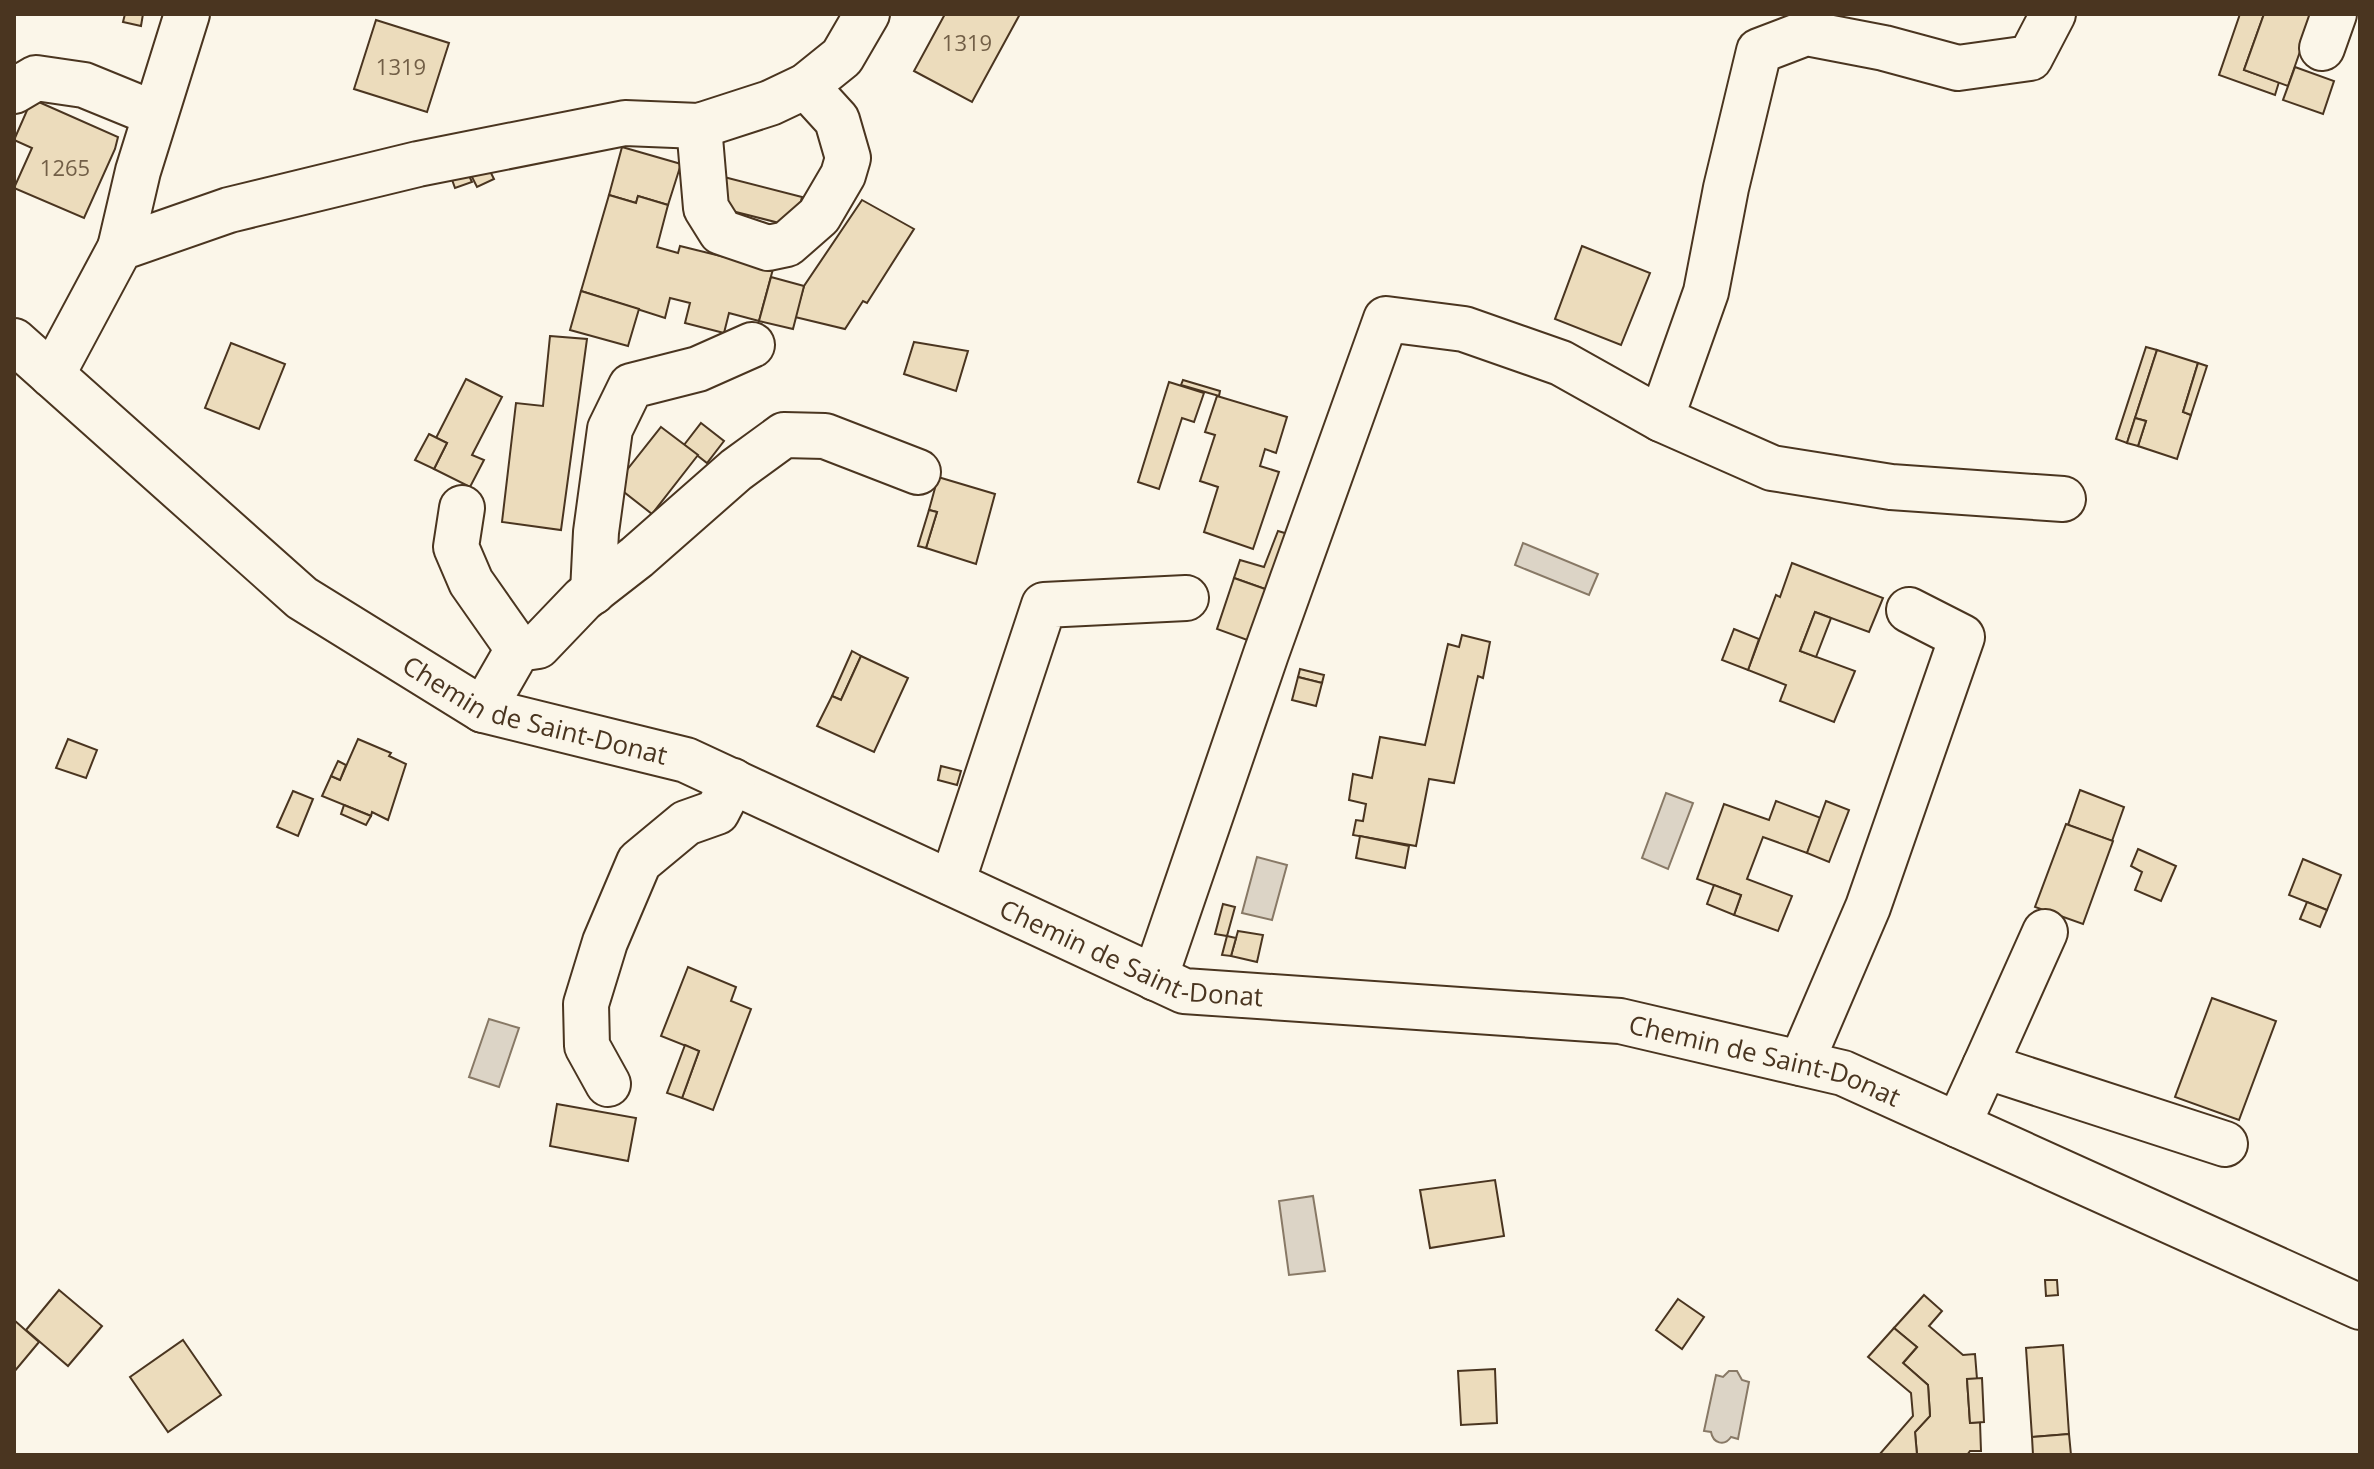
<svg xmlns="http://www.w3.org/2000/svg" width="2374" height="1469" font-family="'Open Sans',sans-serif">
	<rect width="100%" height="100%" fill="#fbf6e9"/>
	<g fill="#dcd4c6" stroke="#887966" stroke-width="2">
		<path d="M1523 543 1598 574 1589 595 1515 565Z"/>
		<path d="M1666 793 1693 803 1668 869 1642 858Z"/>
		<path d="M1257 857 1287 865 1272 920 1242 913Z"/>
		<path d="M489 1019 519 1028 499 1087 469 1077Z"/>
		<path d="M1313 1196 1325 1271 1289 1275 1279 1201Z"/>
		<path d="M1729 1371H1737L1742 1380 1749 1382 1738 1439 1731 1437C1724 1447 1713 1443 1711 1432L1704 1431 1716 1375 1723 1377Z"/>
	</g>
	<g fill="#ecdcbc" stroke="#4a3520" stroke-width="2">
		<path d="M125 14H143L141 26 123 22Z"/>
		<path d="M945 14H1020L972 102 914 71Z"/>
		<path d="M2240 14H2264L2244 70 2279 82 2275 95 2219 75Z"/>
		<path d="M2264 14H2313L2288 86 2244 70Z"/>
		<path d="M376 20 449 43 427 112 354 89Z"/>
		<path d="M2295 67 2334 81 2323 114 2283 100Z"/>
		<path d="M32 99 118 137 115 149 84 218 14 188 32 148 14 140Z"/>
		<path d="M622 147 681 164 668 205 638 196 636 203 609 195Z"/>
		<path d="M487 165 494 179 477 187 470 173Z"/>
		<path d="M465 167 472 182 455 188 450 174Z"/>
		<path d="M724 177 802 197 795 227 716 207Z"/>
		<path d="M609 195 636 203 638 196 668 205 657 247 678 253 680 246 773 269 759 321 729 313 724 333 685 323 690 303 670 298 665 318 581 291Z"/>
		<path d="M862 200 914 229 867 303 863 301 845 329 795 317 804 286Z"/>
		<path d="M1582 246 1650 273 1621 345 1555 319Z"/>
		<path d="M771 277 804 286 793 329 759 321Z"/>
		<path d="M581 291 639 309 628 346 570 330Z"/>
		<path d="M550 336 587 339 561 530 502 522 516 403 543 406Z"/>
		<path d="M914 342 968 351 956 391 904 374Z"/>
		<path d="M231 343 285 364 259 429 205 408Z"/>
		<path d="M2146 347 2157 350 2127 443 2116 439Z"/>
		<path d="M2157 350 2198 363 2183 412 2191 415 2177 459 2138 446 2146 421 2135 418Z"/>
		<path d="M2198 363 2207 366 2191 415 2183 412Z"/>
		<path d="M466 379 502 397 472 455 484 460 470 487 434 469 447 443 436 438Z"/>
		<path d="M1183 380 1220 391 1219 396 1181 385Z"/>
		<path d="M1169 382 1204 393 1194 422 1182 418 1159 489 1138 482Z"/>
		<path d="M1217 396 1287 417 1276 453 1265 449 1260 466 1279 472 1253 549 1204 532 1218 487 1200 481 1215 435 1205 432Z"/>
		<path d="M2135 418 2146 421 2138 446 2127 443Z"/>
		<path d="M701 423 724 441 707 463 684 445Z"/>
		<path d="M661 427 698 455 652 514 615 485Z"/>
		<path d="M429 434 447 443 434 469 415 460Z"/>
		<path d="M938 477 995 494 976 564 926 548 937 512 929 510Z"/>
		<path d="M929 510 937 512 926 548 918 546Z"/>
		<path d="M1278 531 1288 534 1268 590 1234 578 1240 560 1264 567Z"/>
		<path d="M1792 563 1883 598 1869 632 1815 612 1800 651 1855 671 1834 722 1780 701 1786 685 1748 670 1776 595 1780 597Z"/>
		<path d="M1234 578 1268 590 1250 641 1217 629Z"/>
		<path d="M1815 612 1831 618 1816 657 1800 651Z"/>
		<path d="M1734 629 1759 639 1748 670 1722 660Z"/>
		<path d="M1462 635 1490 642 1483 678 1478 676 1454 783 1429 779 1416 846 1353 835 1356 820 1363 821 1366 804 1349 800 1353 774 1372 778 1380 737 1425 745 1448 644 1459 647Z"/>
		<path d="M852 651 861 656 841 700 832 696Z"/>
		<path d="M861 656 908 678 874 752 817 726 832 696 841 700Z"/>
		<path d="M1300 669 1324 675 1322 683 1298 677Z"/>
		<path d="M1298 677 1322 683 1316 706 1292 700Z"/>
		<path d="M68 739 97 750 86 778 56 768Z"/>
		<path d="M358 739 391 753 389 756 406 764 388 820 372 812 371 816 322 796 331 776 340 780Z"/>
		<path d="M338 761 346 765 340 780 331 776Z"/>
		<path d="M941 766 961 771 957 785 938 780Z"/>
		<path d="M2080 790 2124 807 2112 841 2068 825Z"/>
		<path d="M293 791 313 799 298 836 277 827Z"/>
		<path d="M1776 801 1821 818 1807 853 1763 837 1747 879 1792 896 1778 931 1734 915 1741 895 1697 879 1724 804 1769 820Z"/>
		<path d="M1826 801 1849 810 1829 862 1807 853Z"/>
		<path d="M344 805 371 816 366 825 341 814Z"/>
		<path d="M2066 824 2113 841 2083 924 2035 907Z"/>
		<path d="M1360 836 1409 846 1405 868 1356 858Z"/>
		<path d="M2138 849 2176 866 2161 901 2135 890 2142 872 2131 866Z"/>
		<path d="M2303 859 2341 875 2327 910 2289 895Z"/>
		<path d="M1714 885 1741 895 1734 915 1707 904Z"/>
		<path d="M2307 902 2327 910 2320 927 2300 919Z"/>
		<path d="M1223 904 1235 907 1227 936 1215 934Z"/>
		<path d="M1238 931 1263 935 1257 962 1231 956Z"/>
		<path d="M1227 936 1236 938 1231 956 1222 955Z"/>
		<path d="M688 967 736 987 731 1001 751 1009 713 1110 682 1098 699 1051 661 1036Z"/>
		<path d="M2212 998 2276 1021 2239 1120 2175 1097Z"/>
		<path d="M685 1045 699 1051 682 1098 667 1093Z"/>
		<path d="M557 1104 636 1118 628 1161 550 1146Z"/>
		<path d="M1495 1180 1504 1236 1430 1248 1420 1190Z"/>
		<path d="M2045 1280H2057L2058 1295 2046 1296Z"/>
		<path d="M59 1290 102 1326 68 1366 26 1330Z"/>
		<path d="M1924 1295 1942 1311 1929 1326 1963 1355 1975 1354 1977 1379H1967L1970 1423 1980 1422 1981 1451H1970L1967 1455H1917L1915 1432 1930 1416 1928 1385 1903 1363 1917 1347 1894 1328Z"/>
		<path d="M1678 1299 1704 1317 1682 1349 1656 1330Z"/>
		<path d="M14 1320 39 1342 14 1372Z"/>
		<path d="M1894 1328 1917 1347 1903 1363 1928 1385 1930 1416 1915 1432 1917 1455H1879L1913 1416 1911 1393 1868 1357Z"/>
		<path d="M183 1340 221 1395 168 1432 130 1377Z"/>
		<path d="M2063 1345 2069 1434 2032 1437 2026 1348Z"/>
		<path d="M1495 1369 1497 1423 1461 1425 1458 1371Z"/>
		<path d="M1982 1378 1984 1422 1970 1423 1967 1379Z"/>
		<path d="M2069 1434 2071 1455H2033L2032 1437Z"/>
	</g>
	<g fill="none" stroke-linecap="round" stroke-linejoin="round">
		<defs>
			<g id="minor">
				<path d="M2053 14 2030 58 1958 68 1884 48 1806 33 1759 51 1726 188 1706 292 1661 419 1772 468 1891 487 2063 499"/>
				<path d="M2322 48 2334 14"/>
				<path d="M14 91 36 78 84 85 155 114"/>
				<path d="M699 126 706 208 721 232 768 248 787 244 819 216 843 175 848 158 837 120 806 86"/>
				<path d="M120 248 138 171 187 14"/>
				<path id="s1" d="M14 341 302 598 483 710 686 760 1184 991 1620 1021 1843 1073 2360 1307"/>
				<path d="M52 375 120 248 229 210 418 164 625 123 699 126 770 103 806 86 842 57 867 14"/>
				<path d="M462 508 456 547 471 582 518 649"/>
				<path d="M593 592 596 532 610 429 631 386 698 369 752 345"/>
				<path d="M483 710 518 649 538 646 583 599 637 557 736 470 784 435 825 436 918 472"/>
				<path d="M952 883 1044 605 1186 598"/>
				<path d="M1155 978 1266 654 1386 319 1464 329 1561 363 1661 419"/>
				<path d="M1801 1063 1868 907 1962 637 1909 610"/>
				<path d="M1985 1066 2045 932"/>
				<path d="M608 1084 587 1046 586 1004 605 942 639 862 686 823 717 812 733 781"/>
				<path d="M1958 1125 1985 1066 2225 1144"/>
			</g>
		</defs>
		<use href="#minor" stroke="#4a3520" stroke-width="48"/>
		<use href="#minor" stroke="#fbf6e9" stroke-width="44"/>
	</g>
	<g text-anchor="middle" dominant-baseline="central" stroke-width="6" stroke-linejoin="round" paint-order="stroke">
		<g font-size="22" fill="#725f47">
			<text x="967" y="42">1319</text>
			<text x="401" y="66">1319</text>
			<text x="65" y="167">1265</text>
		</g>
		<g font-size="26" fill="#4a3520" stroke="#fbf6e9">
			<text stroke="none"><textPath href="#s1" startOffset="648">Chemin de Saint-Donat</textPath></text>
			<text stroke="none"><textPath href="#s1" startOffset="1296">Chemin de Saint-Donat</textPath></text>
			<text stroke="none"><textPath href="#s1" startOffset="1944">Chemin de Saint-Donat</textPath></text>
		</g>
	</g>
	<rect width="2374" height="1469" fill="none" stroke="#4a3520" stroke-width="32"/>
</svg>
